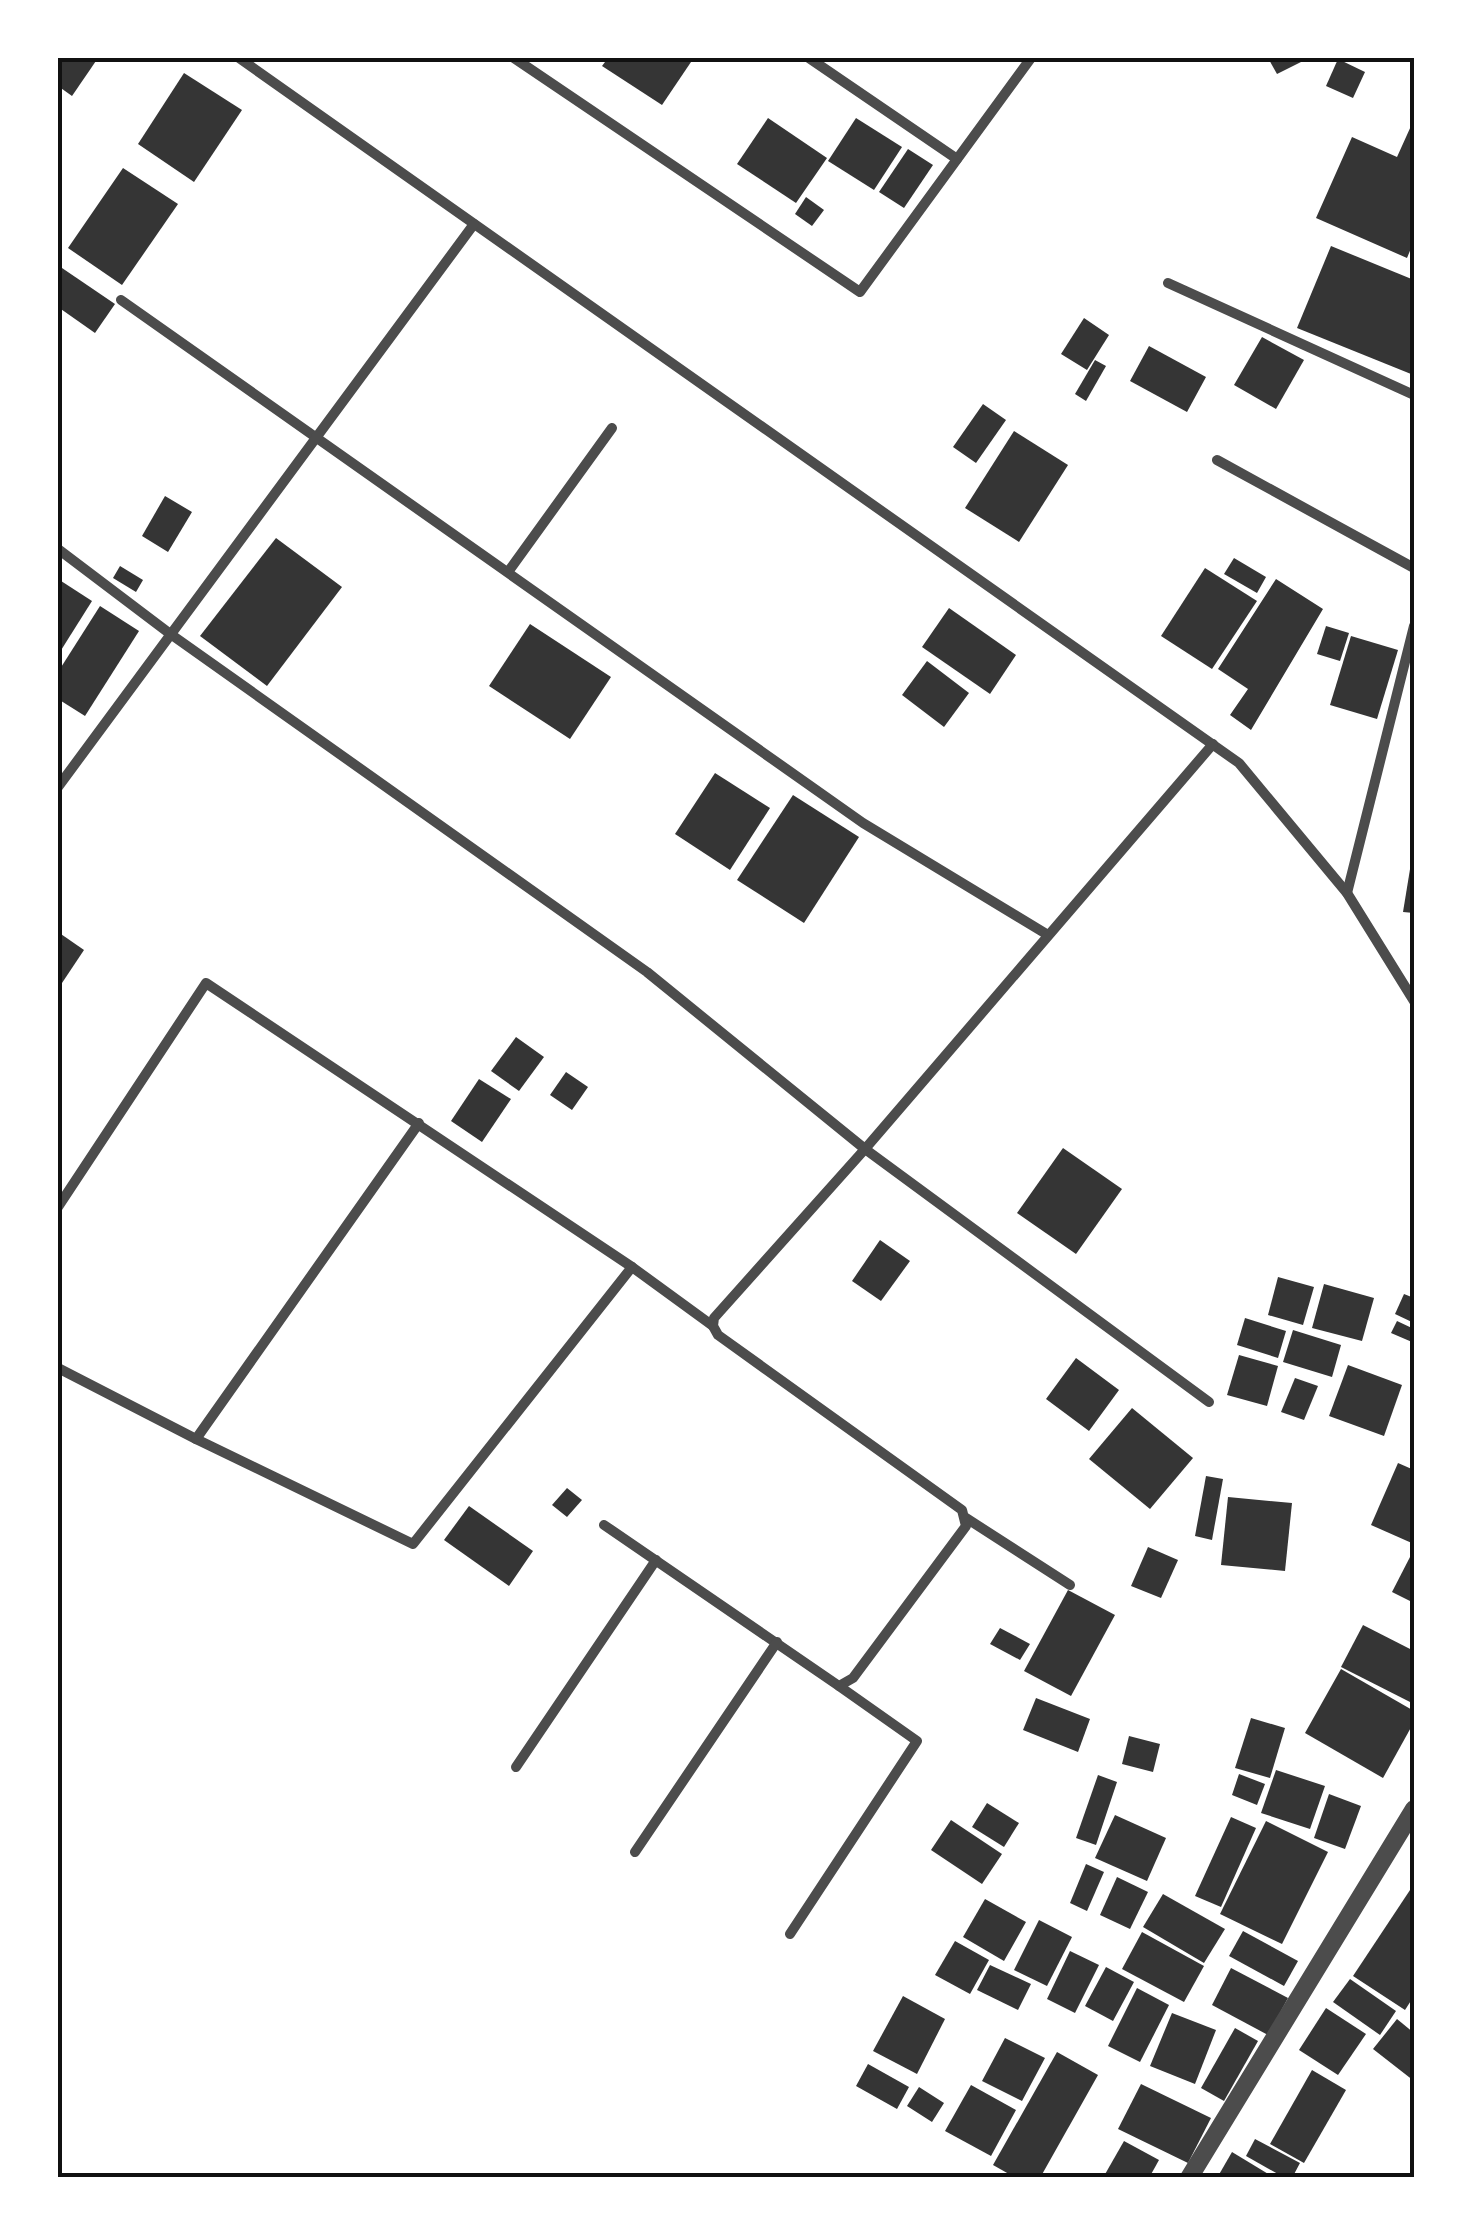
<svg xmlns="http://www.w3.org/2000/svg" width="1472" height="2235" font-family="Overpass,sans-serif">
	<rect width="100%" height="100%" fill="#fff"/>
	<g fill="#353535">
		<path d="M58 58H98L72 96 58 86Z"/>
		<path d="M608 58H684L691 62 662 105 602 66Z"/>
		<path d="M1268 58H1309L1277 74Z"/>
		<path d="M1338 59 1365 72 1353 98 1326 86Z"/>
		<path d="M184 73 242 110 194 182 138 144Z"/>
		<path d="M768 118 827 158 796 203 737 164Z"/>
		<path d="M856 118 902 147 874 190 828 161Z"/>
		<path d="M1411 126 1414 128V241L1407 258 1316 218 1352 137 1397 157Z"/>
		<path d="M908 149 933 165 904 208 879 192Z"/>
		<path d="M123 168 178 204 122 285 68 248Z"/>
		<path d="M806 197 824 210 812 226 795 214Z"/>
		<path d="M1331 246 1414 280V366L1411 374 1297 328Z"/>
		<path d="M62 268 115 304 95 333 58 307V275Z"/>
		<path d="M1084 318 1109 335 1087 370 1061 354Z"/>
		<path d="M1262 337 1304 360 1276 409 1234 385Z"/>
		<path d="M1149 346 1206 377 1187 412 1130 381Z"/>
		<path d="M1095 360 1106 366 1086 401 1075 394Z"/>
		<path d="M983 404 1006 420 976 463 953 447Z"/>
		<path d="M1014 431 1068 465 1019 542 965 508Z"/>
		<path d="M165 496 192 512 168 552 142 536Z"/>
		<path d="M276 538 342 587 267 686 200 636Z"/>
		<path d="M1234 558 1266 577 1257 593 1224 574Z"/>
		<path d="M120 566 143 580 136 592 113 578Z"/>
		<path d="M1205 568 1257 601 1212 669 1161 636Z"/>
		<path d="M58 579 92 601 58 655Z"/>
		<path d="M1276 579 1323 609 1251 730 1230 715 1248 689 1218 669Z"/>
		<path d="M100 606 139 631 85 716 58 699V672Z"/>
		<path d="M949 608 1016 655 990 694 922 647Z"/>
		<path d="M530 624 611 677 570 739 489 686Z"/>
		<path d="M1326 626 1349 633 1340 661 1317 654Z"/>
		<path d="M1351 636 1398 650 1377 719 1330 705Z"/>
		<path d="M927 661 969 693 944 727 902 695Z"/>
		<path d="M715 773 770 808 730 870 675 834Z"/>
		<path d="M793 795 859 837 804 923 737 880Z"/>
		<path d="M1412 857H1414V913L1403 912Z"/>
		<path d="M58 932 84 950 58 989Z"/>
		<path d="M516 1037 544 1057 519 1091 491 1071Z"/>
		<path d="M566 1072 588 1087 572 1110 550 1095Z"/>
		<path d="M479 1079 511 1099 482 1142 451 1121Z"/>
		<path d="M1063 1148 1122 1189 1076 1254 1017 1213Z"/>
		<path d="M880 1240 910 1261 881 1301 852 1281Z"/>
		<path d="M1278 1277 1314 1287 1303 1325 1268 1315Z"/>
		<path d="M1324 1284 1374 1298 1362 1341 1312 1328Z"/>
		<path d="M1404 1294 1414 1298V1323L1395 1314Z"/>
		<path d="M1245 1318 1286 1331 1278 1358 1237 1345Z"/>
		<path d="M1397 1321 1414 1329 1412 1342 1391 1333Z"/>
		<path d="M1293 1330 1341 1345 1332 1377 1283 1362Z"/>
		<path d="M1239 1355 1278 1366 1267 1406 1227 1395Z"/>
		<path d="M1076 1358 1119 1390 1089 1431 1046 1399Z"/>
		<path d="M1348 1365 1402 1385 1384 1436 1329 1416Z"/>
		<path d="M1295 1378 1318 1386 1304 1420 1281 1412Z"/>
		<path d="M1132 1408 1193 1458 1150 1509 1089 1459Z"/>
		<path d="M1398 1463 1414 1470V1544L1371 1525Z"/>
		<path d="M1206 1476 1223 1479 1212 1540 1195 1536Z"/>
		<path d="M567 1488 582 1500 567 1517 552 1505Z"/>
		<path d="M1228 1497 1292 1503 1285 1571 1221 1565Z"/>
		<path d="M469 1506 533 1551 509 1586 444 1540Z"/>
		<path d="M1148 1547 1178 1560 1161 1598 1131 1586Z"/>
		<path d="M1410 1557 1414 1559V1603L1392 1592Z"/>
		<path d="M1068 1590 1115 1615 1071 1696 1024 1671Z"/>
		<path d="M1363 1625 1414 1651V1698L1412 1703 1341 1667Z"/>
		<path d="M1000 1628 1030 1644 1020 1660 990 1644Z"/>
		<path d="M1341 1669 1414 1711V1722L1383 1778 1305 1733Z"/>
		<path d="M1036 1698 1090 1719 1078 1752 1023 1730Z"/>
		<path d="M1251 1718 1285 1728 1270 1778 1235 1768Z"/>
		<path d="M1129 1736 1160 1744 1153 1772 1122 1764Z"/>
		<path d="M1276 1770 1325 1786 1310 1829 1261 1813Z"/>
		<path d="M1239 1774 1265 1784 1257 1805 1232 1795Z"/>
		<path d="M1098 1775 1117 1782 1096 1845 1076 1838Z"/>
		<path d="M1329 1794 1361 1806 1345 1849 1314 1838Z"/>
		<path d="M987 1803 1019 1823 1004 1847 972 1827Z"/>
		<path d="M1115 1815 1166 1838 1147 1881 1095 1858Z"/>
		<path d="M1231 1817 1256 1828 1221 1907 1195 1896Z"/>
		<path d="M951 1820 1002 1854 982 1884 931 1850Z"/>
		<path d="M1266 1821 1328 1852 1282 1944 1220 1914Z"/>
		<path d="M1086 1864 1104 1872 1087 1911 1070 1903Z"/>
		<path d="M1117 1877 1148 1892 1130 1929 1100 1915Z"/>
		<path d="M1414 1884V1996L1405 2010 1353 1976Z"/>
		<path d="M1163 1894 1225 1929 1204 1963 1143 1927Z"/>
		<path d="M985 1899 1026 1922 1004 1961 963 1937Z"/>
		<path d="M1039 1920 1072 1937 1047 1986 1014 1970Z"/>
		<path d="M1243 1931 1298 1961 1284 1986 1229 1956Z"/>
		<path d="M1142 1932 1204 1966 1184 2002 1122 1969Z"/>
		<path d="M955 1941 989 1960 970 1994 935 1975Z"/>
		<path d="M1070 1951 1099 1965 1075 2013 1047 1999Z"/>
		<path d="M990 1965 1031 1984 1018 2010 977 1990Z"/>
		<path d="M1106 1967 1134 1982 1113 2021 1085 2006Z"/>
		<path d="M1231 1968 1288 1998 1268 2035 1212 2005Z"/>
		<path d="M1350 1979 1396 2011 1380 2035 1333 2002Z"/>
		<path d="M1137 1988 1169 2005 1140 2062 1108 2046Z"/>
		<path d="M903 1996 945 2019 917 2074 873 2051Z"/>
		<path d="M1326 2008 1366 2034 1338 2075 1299 2050Z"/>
		<path d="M1172 2013 1216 2030 1195 2084 1150 2066Z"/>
		<path d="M1397 2019 1414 2033V2081L1373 2049Z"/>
		<path d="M1235 2028 1258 2041 1224 2101 1201 2088Z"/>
		<path d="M1005 2038 1045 2058 1022 2101 982 2081Z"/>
		<path d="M1057 2052 1098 2075 1040 2178H1016L993 2165Z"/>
		<path d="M868 2064 909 2087 897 2109 856 2086Z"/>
		<path d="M1312 2070 1346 2090 1304 2163 1270 2144Z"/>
		<path d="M1141 2084 1211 2118 1188 2163 1118 2129Z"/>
		<path d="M971 2085 1016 2110 991 2156 945 2131Z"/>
		<path d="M919 2087 944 2103 932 2122 907 2106Z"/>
		<path d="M1255 2139 1300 2163 1292 2178H1285L1246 2156Z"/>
		<path d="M1124 2141 1159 2160 1149 2178 1104 2176Z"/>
		<path d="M1232 2152 1275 2178H1217Z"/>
	</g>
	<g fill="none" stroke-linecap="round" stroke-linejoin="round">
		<g stroke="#4c4c4c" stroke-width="10">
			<path d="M239 58 1239 763 1347 893 1414 1001"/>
			<path d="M514 58 860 292 1031 58"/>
			<path d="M809 58 957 159"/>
			<path d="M1168 283 1414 395"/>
			<path d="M121 300 863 823 1048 935"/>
			<path d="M1217 460 1414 568"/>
			<path d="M58 549 169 633 647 972 865 1149 1209 1402"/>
			<path d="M508 572 612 428"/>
			<path d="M58 787 474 224"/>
			<path d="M1347 893 1414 626"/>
			<path d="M58 1207 206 983 632 1267 713 1326"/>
			<path d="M58 1368 196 1439 419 1123"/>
			<path d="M196 1439 413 1544 632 1267"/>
			<path d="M966 1518 1070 1585"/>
			<path d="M604 1525 839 1686 853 1678 966 1526 962 1510 718 1335 713 1326 714 1318 865 1149 1213 744"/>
			<path d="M516 1767 656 1560"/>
			<path d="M635 1852 777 1642"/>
			<path d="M790 1934 917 1741 839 1686"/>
		</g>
		<path stroke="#4c4c4c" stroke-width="18" d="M1189 2178 1414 1809"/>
	</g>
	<rect width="1472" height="2235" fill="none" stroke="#ffffff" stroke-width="120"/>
	<rect x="60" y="60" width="1352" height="2115" fill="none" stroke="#111" stroke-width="4"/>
</svg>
